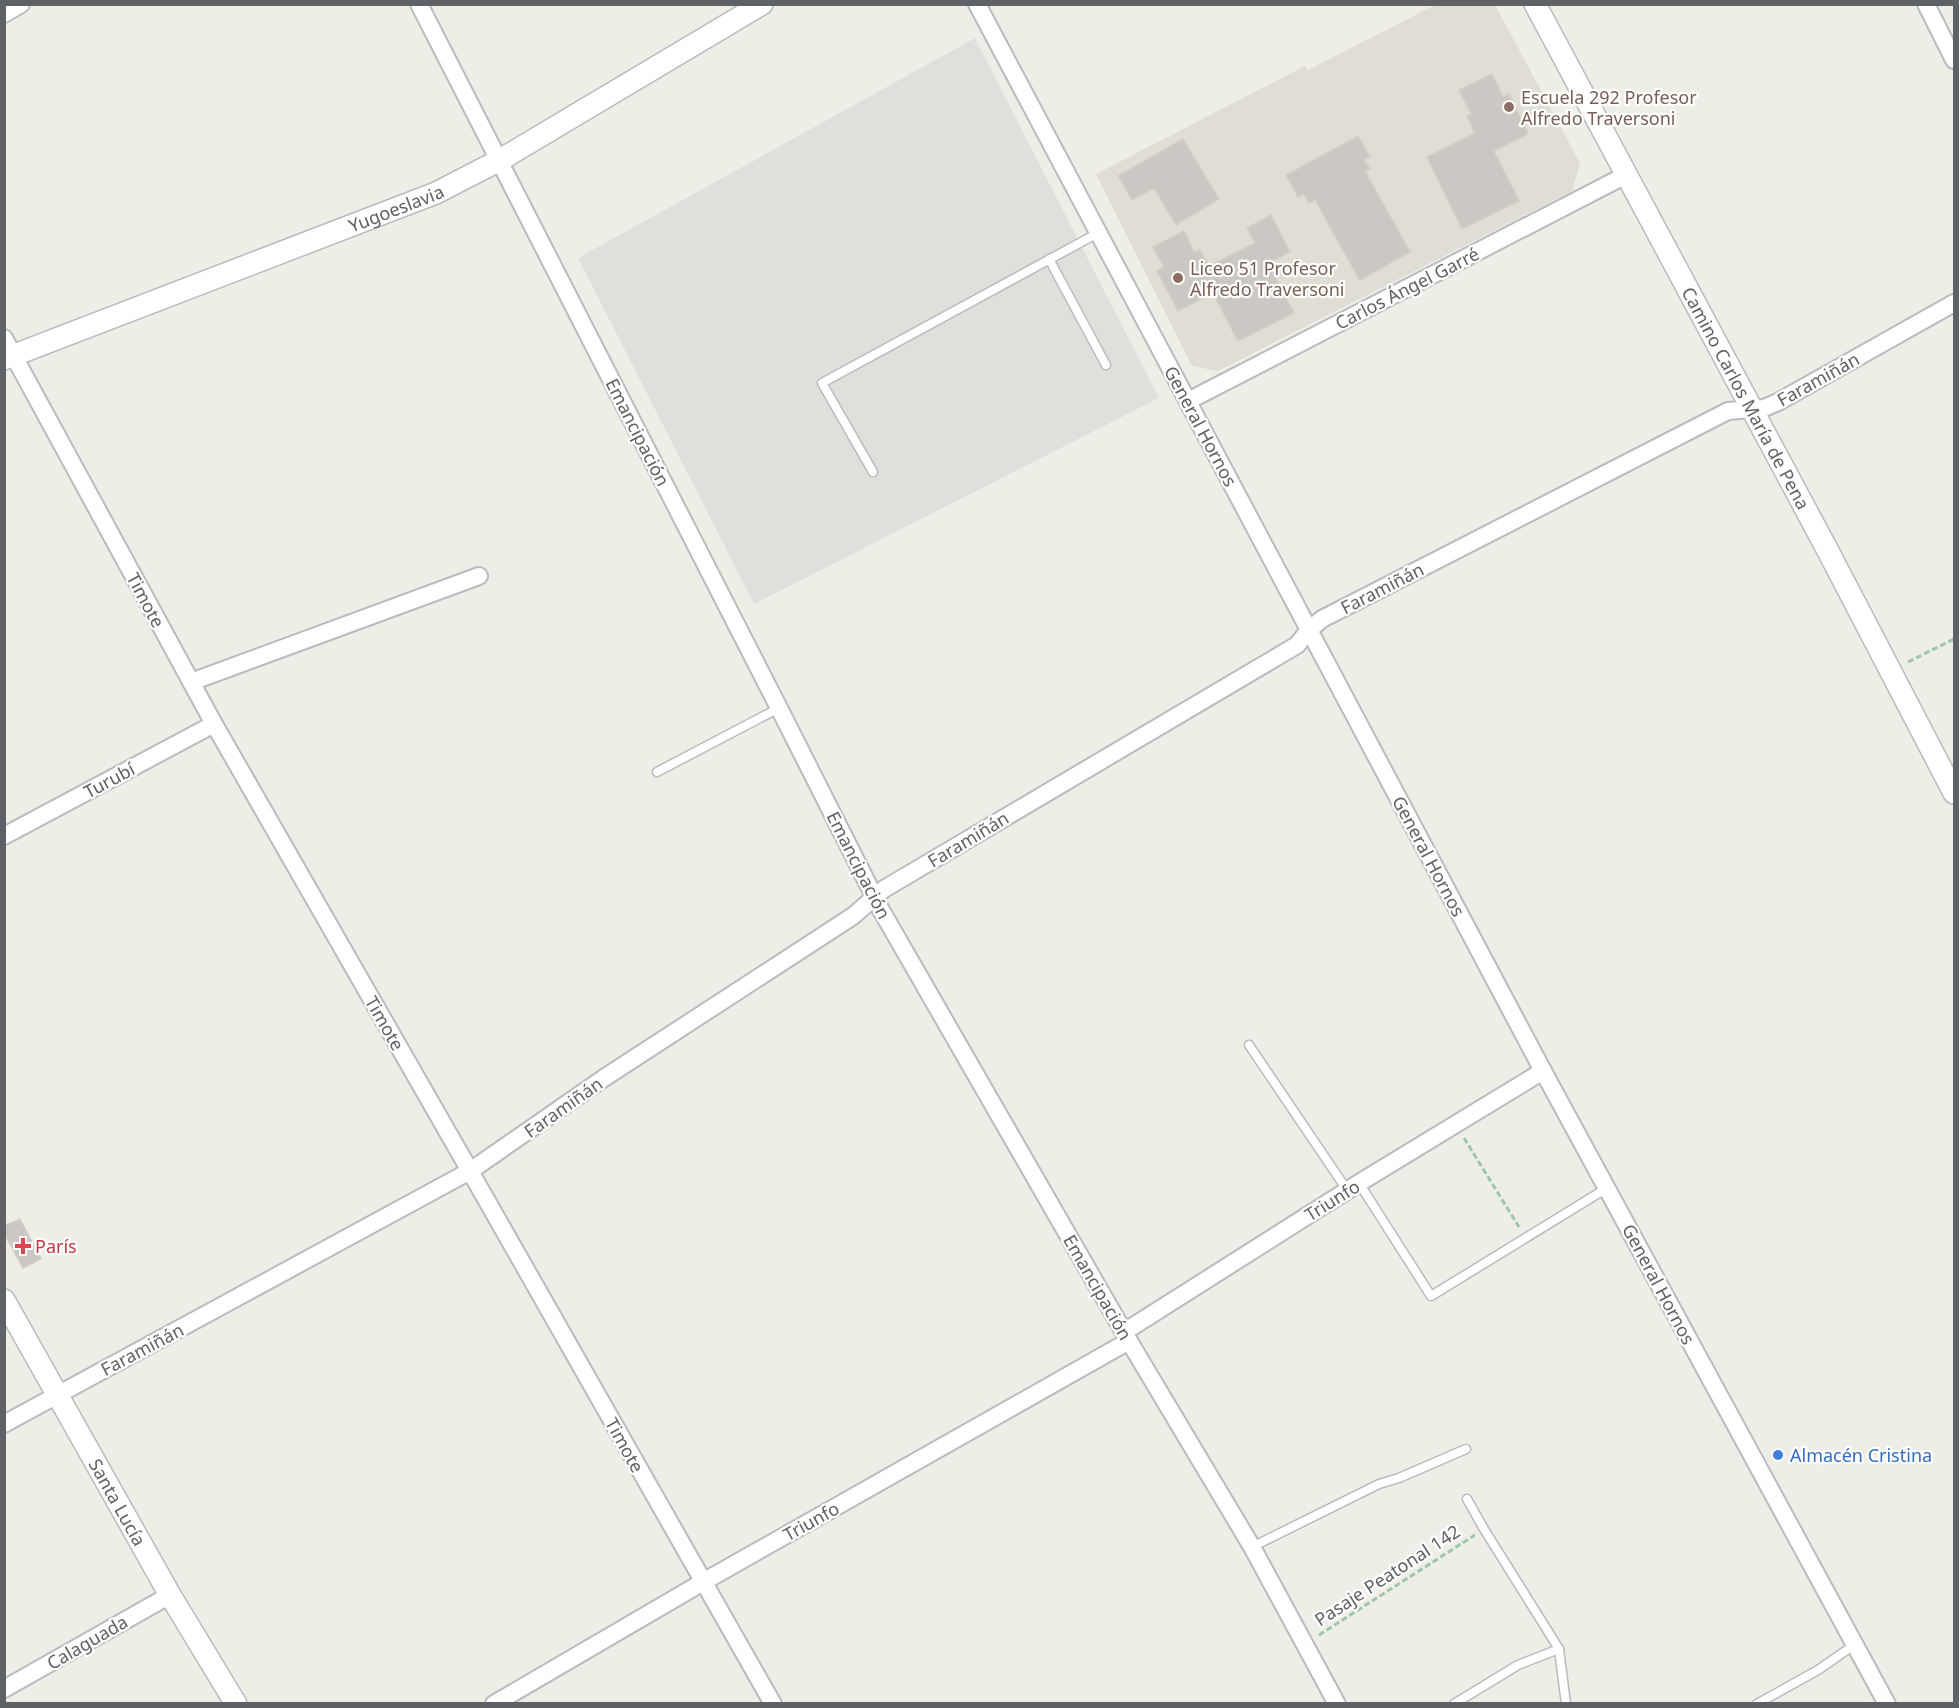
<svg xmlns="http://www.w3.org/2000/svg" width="1959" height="1708" font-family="'Noto Sans',sans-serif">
	<rect width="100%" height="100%" fill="#efeee6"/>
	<path fill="#e1dfda" d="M975 38 1159 398 754 604 578 258Z"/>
	<path fill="#dfddd4" d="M1437 4 1495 5 1580 163 1572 191 1218 371 1192 366 1096 174 1305 66 1308 70Z"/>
	<g fill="#cbc8c4" stroke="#d4cfc5" stroke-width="1.5">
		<path d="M1492 74 1503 97 1509 94 1528 134 1494 151 1519 201 1462 229 1427 157 1475 133 1467 116 1471 114 1459 90Z"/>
		<path d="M1358 136 1370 157 1364 160 1370 169 1365 171 1410 252 1360 280 1315 200 1309 203 1304 194 1298 197 1286 175Z"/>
		<path d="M1183 139 1219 199 1176 225 1154 188 1132 200 1118 176Z"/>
		<path d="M1271 215 1290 252 1268 263 1294 313 1238 341 1213 293 1178 311 1157 271 1164 267 1153 247 1184 231 1194 252 1200 250 1209 266 1255 243 1247 228Z"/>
		<path d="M20 1219 41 1259 23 1268 4 1233V1226Z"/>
	</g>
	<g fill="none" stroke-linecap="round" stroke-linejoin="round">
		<defs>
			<g id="service">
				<path d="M1049 259 1106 365"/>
				<path d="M873 472 822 383 1098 233"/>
				<path d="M657 772 779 708"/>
				<path d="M1249 1045 1347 1190"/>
				<path d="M1359 1183 1431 1296 1607 1188"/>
				<path d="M1467 1499 1484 1529 1559 1649 1566 1704"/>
				<path d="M1252 1547 1379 1484 1399 1478 1466 1449"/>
				<path d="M1454 1704 1518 1665 1559 1649"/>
				<path d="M1757 1704 1818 1670 1854 1645"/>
			</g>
			<g id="minor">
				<path d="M419 4 779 708 881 910 1129 1341 1252 1547 1337 1704"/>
				<path d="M977 4 1543 1071 1887 1704"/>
				<path d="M1926 4 1954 60"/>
				<path d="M4 14 21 4"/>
				<path d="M4 338 214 724 470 1171 773 1704"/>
				<path d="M1188 401 1626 175"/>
				<path d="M191 682 479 576"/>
				<path d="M4 836 214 724"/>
				<path d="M1124 1332 1359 1183 1543 1071"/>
				<path d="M4 1424 470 1171 604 1078 853 916 884 889 1297 645 1309 630 1322 619 1728 411 1764 408 1778 402 1954 303"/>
				<path d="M4 1689 170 1595"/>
				<path d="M494 1704 703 1582 1129 1341"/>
			</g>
			<g id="tertiary">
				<path id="s1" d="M1535 4 1828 551 1954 793"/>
				<path id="s2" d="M4 359 436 193 500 160 762 4"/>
				<path id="s3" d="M4 1300 170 1595 236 1704"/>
			</g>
		</defs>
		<use href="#service" stroke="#b8bbbf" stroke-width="11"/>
		<use href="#minor" stroke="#b8bbbf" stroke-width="20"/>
		<use href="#tertiary" stroke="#b8bbbf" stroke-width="24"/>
		<g stroke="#9ec6aa" stroke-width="3" stroke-dasharray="6 3" stroke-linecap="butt">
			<path d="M1908 662 1954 639"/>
			<path d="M1464 1138 1519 1227"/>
			<path d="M1319 1635 1475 1535"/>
		</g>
		<use href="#service" stroke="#fff" stroke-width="8"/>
		<use href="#minor" stroke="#fff" stroke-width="16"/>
		<use href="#tertiary" stroke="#fff" stroke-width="21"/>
	</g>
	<g fill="#8d6e63" stroke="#fff" stroke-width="2">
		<circle cx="1509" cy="107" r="6"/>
		<circle cx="1178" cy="278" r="6"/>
	</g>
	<path fill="#e0444e" stroke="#fff" stroke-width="2" d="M20 1237h6v6h6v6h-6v6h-6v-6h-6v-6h6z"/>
	<circle fill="#3f7fe0" stroke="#fff" stroke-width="2" cx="1778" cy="1455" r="6"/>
	<g text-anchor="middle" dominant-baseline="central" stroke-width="4.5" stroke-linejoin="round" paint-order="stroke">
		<g font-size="18" fill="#785e54" stroke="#fff" text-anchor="start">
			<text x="1521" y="97">Escuela 292 Profesor<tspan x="1521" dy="21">Alfredo Traversoni</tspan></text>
			<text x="1190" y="268">Liceo 51 Profesor<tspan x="1190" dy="21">Alfredo Traversoni</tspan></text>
		</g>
		<g font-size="18" fill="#5e6166" stroke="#fff">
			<text stroke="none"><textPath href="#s2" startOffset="420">Yugoeslavia</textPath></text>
			<text transform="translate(1407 288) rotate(-27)">Carlos Ángel Garré</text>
			<text transform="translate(1818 379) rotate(-29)">Faramiñán</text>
			<text stroke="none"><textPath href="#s1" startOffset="447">Camino Carlos María de Pena</textPath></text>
			<text transform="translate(1201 426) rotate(62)">General Hornos</text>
			<text transform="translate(638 432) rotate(63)">Emancipación</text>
			<text transform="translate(1382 588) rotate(-27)">Faramiñán</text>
			<text transform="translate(146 600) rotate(62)">Timote</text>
			<text transform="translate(109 780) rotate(-28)">Turubí</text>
			<text transform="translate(968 839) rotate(-31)">Faramiñán</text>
			<text transform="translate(1429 856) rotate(62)">General Hornos</text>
			<text transform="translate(859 865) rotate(63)">Emancipación</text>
			<text transform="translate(385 1023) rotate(60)">Timote</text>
			<text transform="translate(563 1107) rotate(-35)">Faramiñán</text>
			<text transform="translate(1332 1200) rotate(-32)">Triunfo</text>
			<text transform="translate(1659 1284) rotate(62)">General Hornos</text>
			<text transform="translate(1098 1287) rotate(60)">Emancipación</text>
			<text transform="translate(142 1349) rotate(-28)">Faramiñán</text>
			<text transform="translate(625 1445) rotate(61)">Timote</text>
			<text stroke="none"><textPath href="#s3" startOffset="232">Santa Lucía</textPath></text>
			<text transform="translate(811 1521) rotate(-29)">Triunfo</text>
			<text transform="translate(1387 1575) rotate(-33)">Pasaje Peatonal 142</text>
			<text transform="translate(87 1642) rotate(-30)">Calaguada</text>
		</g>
		<g font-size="18" fill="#be3a42" stroke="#fff" text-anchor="start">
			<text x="35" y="1246">París</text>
		</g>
		<g font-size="18" fill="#366cbe" stroke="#fff" text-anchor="start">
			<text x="1790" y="1455">Almacén Cristina</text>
		</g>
	</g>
	<rect width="1959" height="1708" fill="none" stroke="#5e6166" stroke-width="12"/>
</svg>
